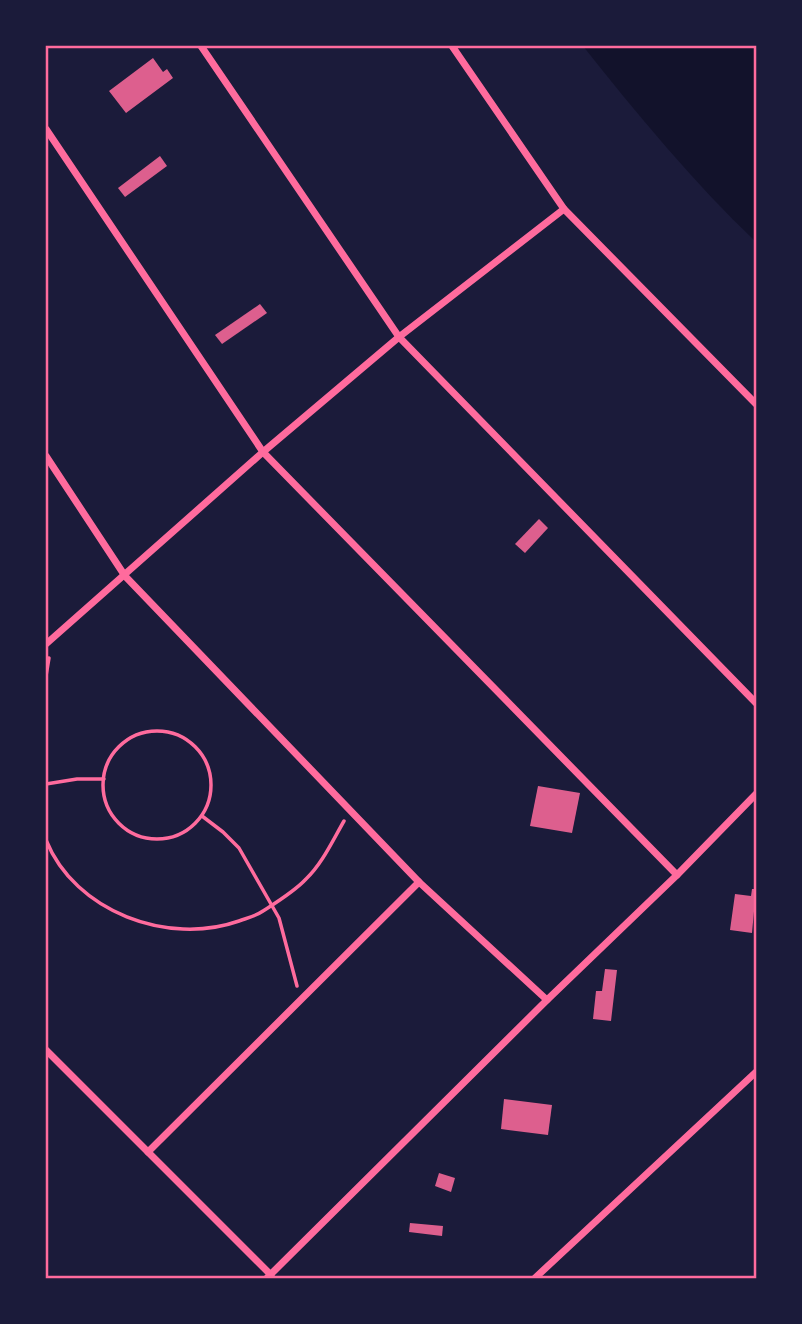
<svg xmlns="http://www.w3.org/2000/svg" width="802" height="1324" font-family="Barlow,sans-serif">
	<rect width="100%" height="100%" fill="#1b1b3a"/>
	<path fill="#12122b" d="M583 46H756V242C693 182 637 114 583 46Z"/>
	<g fill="#dd5f8e">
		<path d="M153 58 163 72 167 69 173 78 126 113 109 91Z"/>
		<path d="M160 156 167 166 125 197 118 188Z"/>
		<path d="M260 304 267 313 222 344 215 335Z"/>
		<path d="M539 519 548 528 525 553 515 544Z"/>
		<path d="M538 786 580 793 572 833 530 826Z"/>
		<path d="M752 889H756L752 933 730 930 735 894 751 896Z"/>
		<path d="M605 969 617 970 611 1021 593 1019 596 991H602Z"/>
		<path d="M504 1099 552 1105 548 1135 501 1129Z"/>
		<path d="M439 1173 455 1178 451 1192 435 1186Z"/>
		<path d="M410 1223 443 1226 442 1236 409 1232Z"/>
	</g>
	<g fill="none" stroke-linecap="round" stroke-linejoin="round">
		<g stroke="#ff6b9d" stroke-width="3.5">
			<path d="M46 676 49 658"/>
			<circle cx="157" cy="785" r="54"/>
			<path d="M46 784 77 779H104"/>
			<path d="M202 816 223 832 239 848 279 918 297 986"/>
			<path d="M46 840C75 912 168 946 239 921 247 918 256 916 263 911 277 902 295 891 306 879 322 864 333 840 344 821"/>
		</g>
		<g stroke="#ff6b9d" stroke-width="7">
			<path d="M201 46 399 337 756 703"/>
			<path d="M452 46 564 209 756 404"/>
			<path d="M46 129 263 452 677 875"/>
			<path d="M46 456 125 576 419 882 547 1000"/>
			<path d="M46 644 263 452 399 337 564 209"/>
			<path d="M46 1050 271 1275"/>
			<path d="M148 1152 419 882"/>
			<path d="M267 1278 547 1000 677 875 756 794"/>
			<path d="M535 1278 756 1072"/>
		</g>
	</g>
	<rect width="802" height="1324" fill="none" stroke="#1b1b3a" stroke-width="94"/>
	<rect x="47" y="47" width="708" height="1230" fill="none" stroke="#ff6b9d" stroke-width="2.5"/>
</svg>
